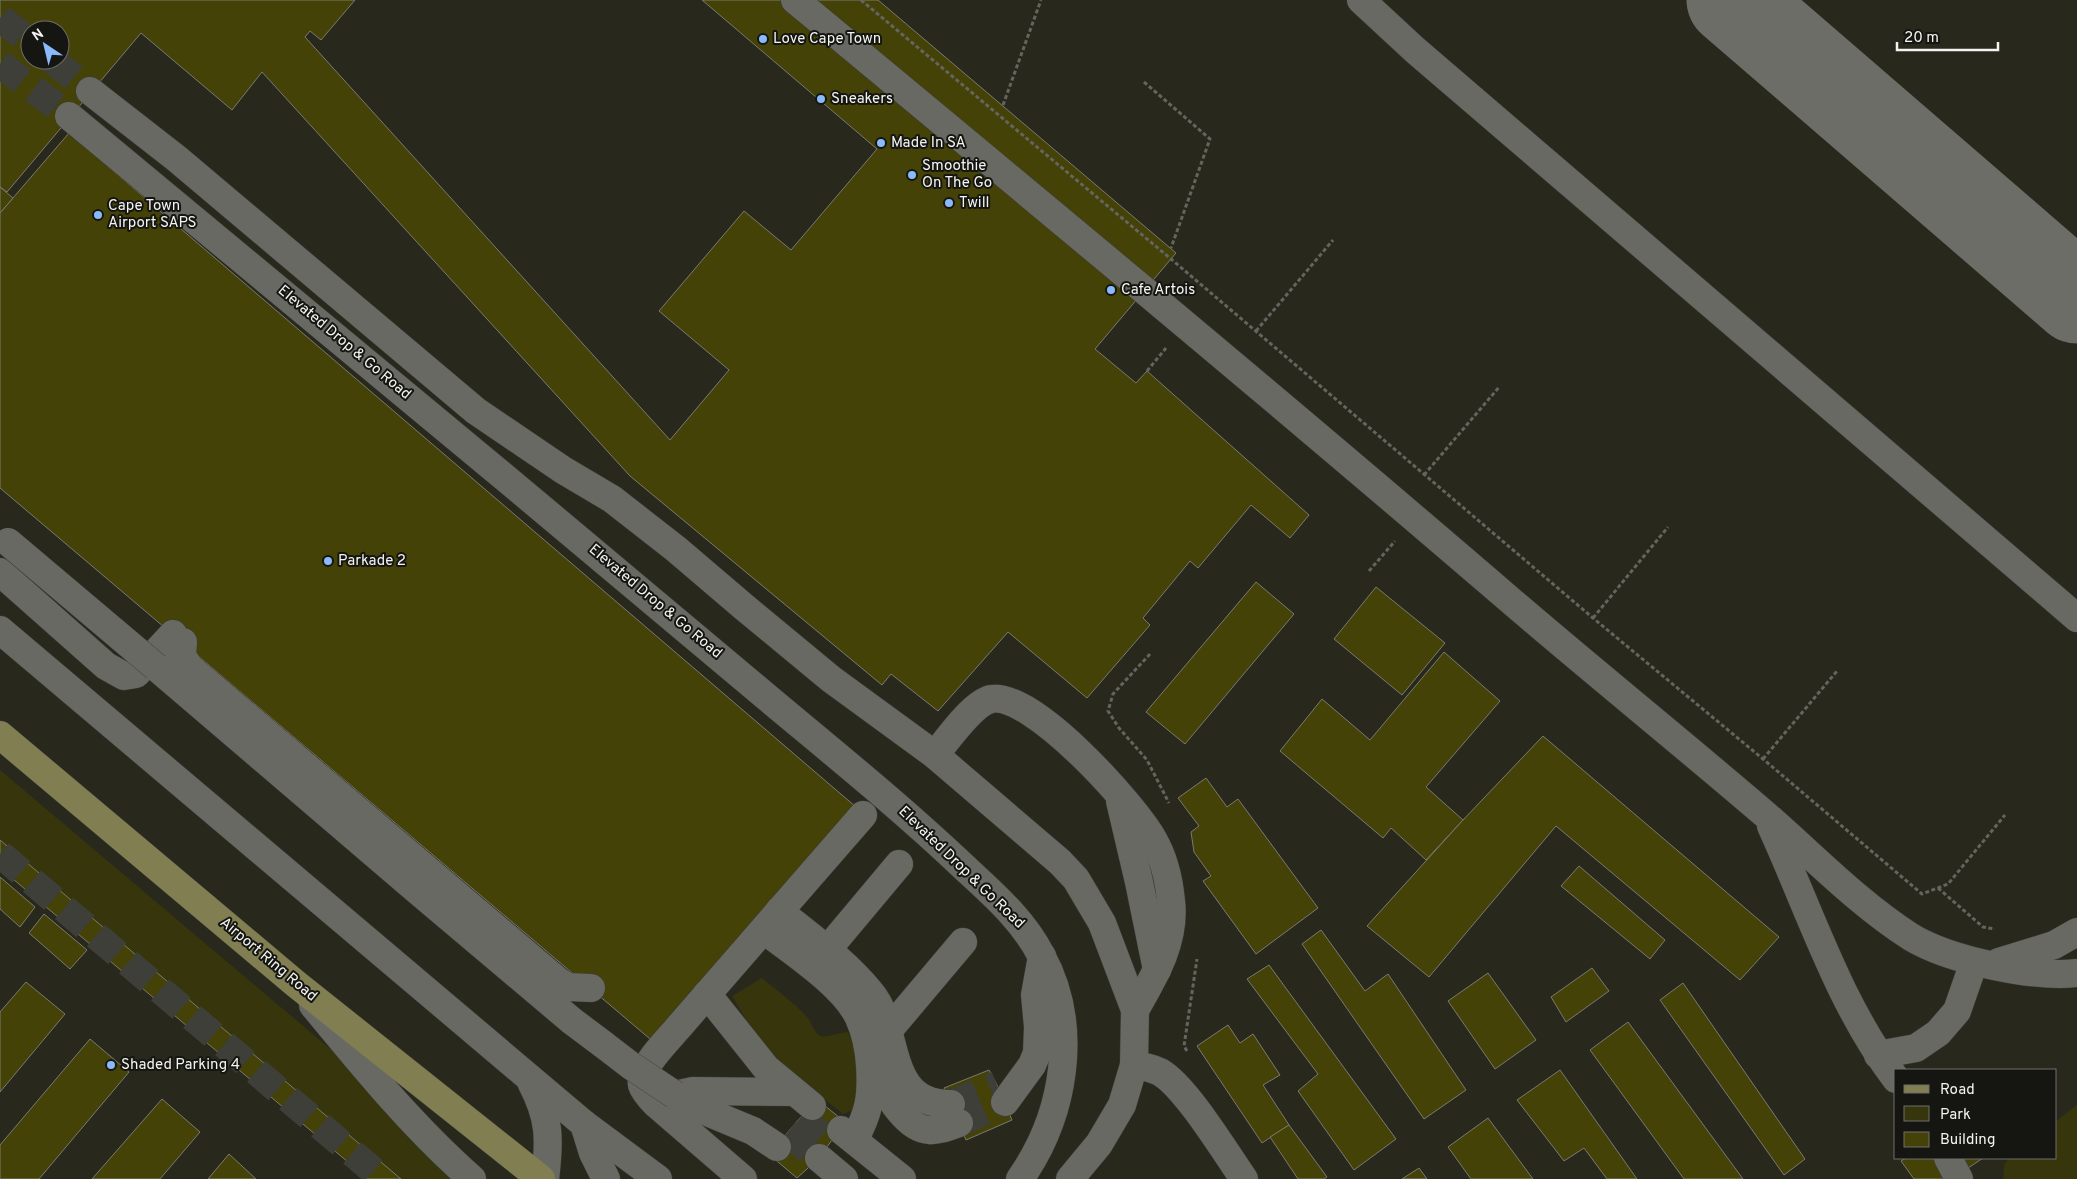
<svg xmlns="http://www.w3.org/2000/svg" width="2077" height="1179" font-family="Overpass,sans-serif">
	<rect width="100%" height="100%" fill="#1f1f1a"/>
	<path fill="#28281d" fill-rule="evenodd" d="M0 0H2077V1179H0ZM30 30H60V60H30ZM1896 1070H2056V1158H1896Z"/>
	<g fill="#37350c">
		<path d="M0 770 334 1052 457 1179H401L0 840Z"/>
		<path d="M762 978C776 990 794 1002 807 1017 812 1022 814 1034 821 1036 826 1038 841 1032 848 1032L852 1040 862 1086 853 1110 843 1114 765 1052 732 996Z"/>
		<path d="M2077 1105V1179H2003L2004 1165 2009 1158H2056V1121Z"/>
	</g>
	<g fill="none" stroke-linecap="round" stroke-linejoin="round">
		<path stroke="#6d6d68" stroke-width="91" d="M1732 0 2077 298"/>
	</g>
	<g fill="#454207" stroke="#7a7a74" fill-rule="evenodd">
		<path d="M0 0H355L321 40 310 31 305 37 670 440 729 370 659 311 744 211 791 250 877 149 702 0H878L1176 253 1095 349 1136 383 1147 371 1309 515 1290 538 1251 505 1198 568 1190 561 1143 618 1150 625 1087 698 1008 632 938 711 891 674 882 685 630 476 262 72 232 110 141 33 7 192 0 187ZM30 30H60V60H30Z"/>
		<path d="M69 133 856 807 656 1044 0 488V213Z"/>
		<path d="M0 187 13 198 0 213Z"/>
		<path d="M1256 582 1294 614 1185 744 1146 712Z"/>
		<path d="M1376 587 1445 643 1402 695 1334 639Z"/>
		<path d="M1444 652 1500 701 1426 787 1463 820 1426 860 1391 828 1383 838 1280 751 1322 699 1370 740Z"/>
		<path d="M1543 736 1779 937 1740 980 1556 826 1429 977 1367 926 1463 820Z"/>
		<path d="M1206 778 1227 807 1238 799 1318 908 1256 954 1203 881 1211 876 1194 852 1191 832 1199 826 1178 798Z"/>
		<path d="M0 840 401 1179H368L0 868Z"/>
		<path d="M1579 866 1665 940 1650 959 1561 886Z"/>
		<path d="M0 877 35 907 20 927 0 909Z"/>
		<path d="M44 914 87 950 70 969 29 933Z"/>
		<path d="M1321 930 1365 991 1388 974 1466 1090 1424 1119 1302 944Z"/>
		<path d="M1269 965 1396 1139 1354 1170 1298 1091 1318 1074 1247 979Z"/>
		<path d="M1592 968 1609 991 1566 1022 1551 997Z"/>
		<path d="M1488 973 1536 1040 1495 1069 1448 1001Z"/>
		<path d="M26 982 65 1014 0 1092V1012Z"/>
		<path d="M1683 983 1805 1159 1784 1175 1660 1000Z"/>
		<path d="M1628 1022 1743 1179H1684L1590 1050Z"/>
		<path d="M1228 1025 1240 1043 1253 1034 1280 1075 1263 1085 1289 1125 1262 1143 1197 1046Z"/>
		<path d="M90 1039 129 1072 39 1179H0V1145Z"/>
		<path d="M989 1070 997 1085 1012 1120 966 1140 944 1088Z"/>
		<path d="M1560 1070 1637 1179H1607L1584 1148 1564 1161 1517 1100Z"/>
		<path d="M162 1099 200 1132 160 1179H92Z"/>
		<path d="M819 1101 845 1122 819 1158 797 1178 772 1157 787 1133 800 1118Z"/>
		<path d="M1488 1118 1533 1179H1471L1448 1147Z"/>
		<path d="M1289 1125 1327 1177 1324 1179H1298L1270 1137Z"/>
		<path d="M229 1154 256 1179H208Z"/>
		<path d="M1906 1158H1983L1952 1179H1914L1901 1161Z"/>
		<path d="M1419 1168 1427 1179H1402Z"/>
	</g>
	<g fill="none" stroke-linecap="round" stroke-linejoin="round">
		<g stroke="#3f3f3a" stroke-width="28" stroke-dasharray="28 14" stroke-linecap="butt">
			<path d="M0 18 30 42"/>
			<path d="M52 60 90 91"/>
			<path d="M0 64 69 116"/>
			<path d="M0 854 383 1179"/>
			<path d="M951 1104 997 1085"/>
			<path d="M800 1118 831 1143"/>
			<path d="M959 1123 1005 1102"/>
			<path d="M787 1133 819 1158"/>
		</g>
		<defs>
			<g id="minor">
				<path d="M795 0C1035 199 1274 397 1510 600 1595 673 1682 743 1767 816 1814 857 1858 903 1911 937 1949 960 2033 978 2077 973"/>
				<path d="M1361 0 1415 50 2077 618"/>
				<path d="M90 91 176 158 476 411 563 470 612 499 676 549 744 607 831 679 935 755 1060 862 1076 879 1102 923 1135 1010 1134 1065 1122 1105 1099 1144 1070 1179"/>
				<path d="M69 116C303 310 537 503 769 699 836 755 903 809 966 869 994 895 1023 920 1041 955 1080 1026 1065 1115 1020 1179"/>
				<path d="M0 572 106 666 124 676 136 674 173 634"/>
				<path d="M0 630 584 1124 658 1179"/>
				<path d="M183 642 182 656 190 668 558 981 568 987 591 988"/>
				<path d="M156 667 418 891 572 1021 604 1045"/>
				<path d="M935 755C947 740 973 703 991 699 1032 691 1134 805 1153 839 1164 858 1169 879 1171 901 1176 941 1154 977 1135 1010"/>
				<path d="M1120 801 1139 882 1157 970"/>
				<path d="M1771 826C1810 911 1839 1004 1896 1079"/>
				<path d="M779 911C811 937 845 961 871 993 901 1028 883 1105 951 1104"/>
				<path d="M764 930C791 951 845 986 859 1018 866 1033 869 1050 870 1066 872 1097 869 1113 854 1140"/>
				<path d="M827 950 899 864"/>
				<path d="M1999 962 2054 945 2077 932"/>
				<path d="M707 994 766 1068 812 1106"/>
				<path d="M313 1005C363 1066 413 1127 472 1179"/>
				<path d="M888 1031 963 942"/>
				<path d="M1878 1055 1916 1048 1938 1033 1957 1011 1974 962"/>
				<path d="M870 1064C882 1084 903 1129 929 1130 939 1131 950 1126 959 1123"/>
				<path d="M1134 1065C1143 1066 1151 1068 1160 1072 1186 1087 1225 1152 1244 1179"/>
				<path d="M531 1082C550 1118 550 1139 545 1179"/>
				<path d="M675 1095 693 1091 794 1092"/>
				<path d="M675 1095 705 1111 753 1131 777 1147"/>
				<path d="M1005 1102 1032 1065 1037 1053 1038 1027 1035 995 1042 956"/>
				<path d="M584 1124 593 1153 606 1179"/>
				<path d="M841 1130 902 1179"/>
				<path d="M819 1158 844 1179"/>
				<path d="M1948 1158 1959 1179"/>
				<path d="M743 1179 656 1104C651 1099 644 1092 642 1085 638 1069 668 1040 677 1029L863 815"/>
			</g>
			<path id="major" d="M0 735 296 984 541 1179"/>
		</defs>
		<use href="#minor" stroke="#3c3c38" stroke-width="29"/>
		<use href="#major" stroke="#3c3c38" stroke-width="29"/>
		<g stroke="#656560" stroke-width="3" stroke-dasharray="4 2.5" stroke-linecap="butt">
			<path d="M861 0 1171 259 1593 618 1763 759 1922 894 1948 884 2005 815"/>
			<path d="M1144 82 1210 139 1171 248"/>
			<path d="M1003 105 1041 0"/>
			<path d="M1256 331 1333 240"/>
			<path d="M1147 371 1166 348"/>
			<path d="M1424 475 1500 386"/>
			<path d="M1369 571 1395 541"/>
			<path d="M1593 618 1668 527"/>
			<path d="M1150 654 1113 694 1108 711 1119 728 1147 760 1169 803"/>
			<path d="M1763 759 1837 671"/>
			<path d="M1938 888 1983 927 1995 929"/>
			<path d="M1187 1051 1184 1046 1197 959"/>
		</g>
		<use href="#minor" stroke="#696964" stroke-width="28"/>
		<use href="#major" stroke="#817f52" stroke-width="28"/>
		<defs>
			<g id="minor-bridge">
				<path d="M8 542 156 667"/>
				<path d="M604 1045 630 1065 675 1095"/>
			</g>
		</defs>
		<use href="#minor-bridge" stroke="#3c3c38" stroke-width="29" stroke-linecap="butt"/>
		<use href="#minor-bridge" stroke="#696964" stroke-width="28"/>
	</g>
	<g fill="#8abafc" stroke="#151511" stroke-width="2">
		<circle cx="763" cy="39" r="5"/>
		<circle cx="821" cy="99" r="5"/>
		<circle cx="881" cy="143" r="5"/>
		<circle cx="912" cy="175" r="5"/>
		<circle cx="949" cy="203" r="5"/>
		<circle cx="98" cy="215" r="5"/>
		<circle cx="1111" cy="290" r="5"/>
		<circle cx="328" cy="561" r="5"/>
		<circle cx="111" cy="1065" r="5"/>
	</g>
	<g text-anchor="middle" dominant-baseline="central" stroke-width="4" stroke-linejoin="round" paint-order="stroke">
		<g font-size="15" fill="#f3f3ef" stroke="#151511" text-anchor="start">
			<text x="773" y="39">Love Cape Town</text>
			<text x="831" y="99">Sneakers</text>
			<text x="891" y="143">Made In SA</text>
			<text x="922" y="166">Smoothie<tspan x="922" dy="17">On The Go</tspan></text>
			<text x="959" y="203">Twill</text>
			<text x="108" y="206">Cape Town<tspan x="108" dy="17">Airport SAPS</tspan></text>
			<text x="1121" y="290">Cafe Artois</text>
			<text x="338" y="561">Parkade 2</text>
			<text x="121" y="1065">Shaded Parking 4</text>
		</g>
		<g font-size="15" fill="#f3f3ef" stroke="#151511">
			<text transform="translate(344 343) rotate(40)">Elevated Drop &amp; Go Road</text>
			<text transform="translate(655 602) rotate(40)">Elevated Drop &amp; Go Road</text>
			<text transform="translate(961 868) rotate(44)">Elevated Drop &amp; Go Road</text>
			<text transform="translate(268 960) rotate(40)">Airport Ring Road</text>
		</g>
	</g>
	<rect x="1894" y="1069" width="162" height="90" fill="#151511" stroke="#6e6e6a"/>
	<rect x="1904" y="1085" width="25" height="8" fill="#817f52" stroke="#6e6e6a"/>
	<text x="1940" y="1094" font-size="15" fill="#f3f3ef">Road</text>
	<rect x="1904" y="1106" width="25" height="15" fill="#37350c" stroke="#6e6e6a"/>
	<text x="1940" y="1119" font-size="15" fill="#f3f3ef">Park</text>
	<rect x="1904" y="1132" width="25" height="15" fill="#454207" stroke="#6e6e6a"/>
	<text x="1940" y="1144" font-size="15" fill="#f3f3ef">Building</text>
	<g transform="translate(45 45) rotate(325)"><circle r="24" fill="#151511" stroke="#6e6e6a"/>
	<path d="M0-4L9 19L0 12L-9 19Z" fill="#8abafc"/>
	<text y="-8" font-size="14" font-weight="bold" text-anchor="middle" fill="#f3f3ef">N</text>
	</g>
	<path d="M1897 42v8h101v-8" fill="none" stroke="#f3f3ef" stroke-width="2.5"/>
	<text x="1904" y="42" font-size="15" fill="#f3f3ef" stroke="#151511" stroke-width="4" paint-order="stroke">20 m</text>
</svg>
